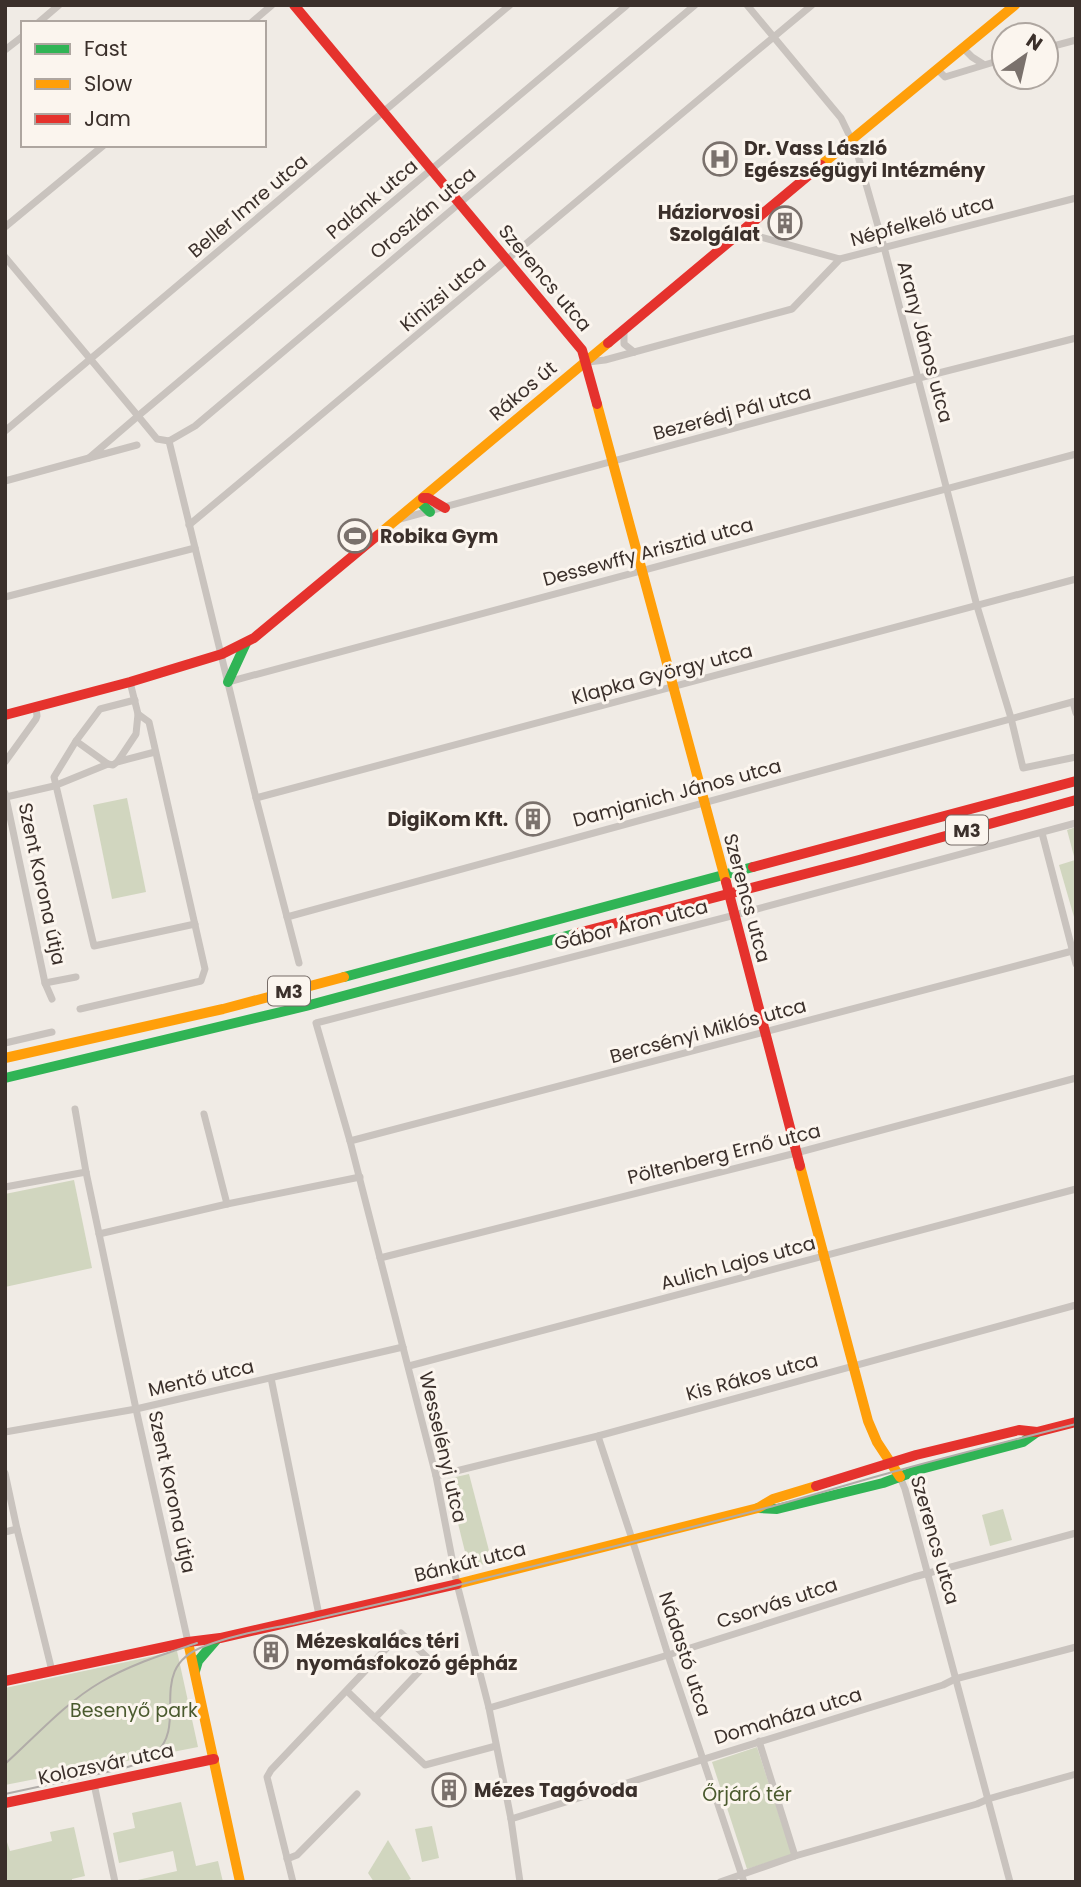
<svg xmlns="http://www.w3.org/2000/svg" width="1081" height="1887" font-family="Poppins,sans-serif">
	<rect width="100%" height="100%" fill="#f0ebe5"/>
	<g fill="#d1d6bf">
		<path d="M127 798 146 892 112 899 93 805Z"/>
		<path d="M1076 827V924L1059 865 1075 860 1067 830Z"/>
		<path d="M74 1180 92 1268 5 1287V1194Z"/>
		<path d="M469 1474 492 1562 469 1568 447 1479Z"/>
		<path d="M1003 1509 1012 1540 990 1546 982 1515Z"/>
		<path d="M177 1651 198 1747 5 1785V1688Z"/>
		<path d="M757 1747 792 1855 747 1869 712 1762Z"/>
		<path d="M181 1802 196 1866 218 1861 223 1882H129L177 1871 173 1851 119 1863 113 1833 135 1828 132 1813Z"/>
		<path d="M432 1826 439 1858 422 1862 415 1829Z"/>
		<path d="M74 1827 85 1876 72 1879V1882H5V1842H7L10 1851 52 1841 50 1832Z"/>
		<path d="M388 1840 411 1879 404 1882H374L368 1873Z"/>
	</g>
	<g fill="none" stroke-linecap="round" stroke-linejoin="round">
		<g stroke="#c9c3be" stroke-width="7">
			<path d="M747 5 841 118 856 149 884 247 977 606 1011 718 1023 768 1076 757"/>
			<path d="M38 23 59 5"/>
			<path d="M251 23 272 5"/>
			<path d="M963 48 972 57 983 64"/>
			<path d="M1046 48 1076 40"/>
			<path d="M5 50 23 36"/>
			<path d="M937 69 945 77 1004 59"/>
			<path d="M5 227 104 145"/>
			<path d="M746 228 757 236 840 259"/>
			<path d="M5 257 138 416 627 5"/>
			<path d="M624 330V344L634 352"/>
			<path d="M588 362 605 360 792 309 840 259 1076 198"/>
			<path d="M5 431 510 5"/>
			<path d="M169 441 195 426 695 5"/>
			<path d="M169 441 256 798 299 963"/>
			<path d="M137 445 89 458 138 416 157 439 169 441"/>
			<path d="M5 481 89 458"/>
			<path d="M400 519 919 378 1076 338"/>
			<path d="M189 525 812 5"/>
			<path d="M5 597 195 548"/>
			<path d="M228 682 1076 454"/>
			<path d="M135 700 100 709 76 741 54 777 94 946 195 924"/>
			<path d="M1073 702 1076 713"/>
			<path d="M76 741 108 764"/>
			<path d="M118 761 136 734 138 714"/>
			<path d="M5 762 36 719 37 716 36 707"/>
			<path d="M5 793 45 983 52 999"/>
			<path d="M6 797 54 786 108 764 113 765 117 762 155 752"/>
			<path d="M256 798 1076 579"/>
			<path d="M1042 833 1076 964"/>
			<path d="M287 917 1076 701"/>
			<path d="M45 983 76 977"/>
			<path d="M80 1009 201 981 205 969 149 722 138 714 130 682"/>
			<path d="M5 1043 52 1032"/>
			<path d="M75 1109 86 1172 136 1409 188 1642"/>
			<path d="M204 1114 227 1204"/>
			<path d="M350 1141 1076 950"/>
			<path d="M5 1187 86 1172"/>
			<path d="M99 1234 227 1204 360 1177"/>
			<path d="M380 1258 796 1153 1076 1078"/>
			<path d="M409 1366 1076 1189"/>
			<path d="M271 1378 319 1615"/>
			<path d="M5 1432 136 1409 403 1347"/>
			<path d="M598 1436 632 1539 668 1655 744 1882"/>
			<path d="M5 1473 17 1529 52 1671"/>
			<path d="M436 1476 598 1436 1076 1305"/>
			<path d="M900 1477 905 1489 1010 1882"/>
			<path d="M5 1532 17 1529"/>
			<path d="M489 1708 668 1655 914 1577 1076 1533"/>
			<path d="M375 1718 425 1765 496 1746"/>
			<path d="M759 1741 795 1856"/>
			<path d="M94 1784 115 1882"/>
			<path d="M511 1819 943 1685 955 1679 1076 1647"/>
			<path d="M287 1859 297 1855 357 1794"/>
			<path d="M293 1882 267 1777 271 1770 401 1633 430 1660 375 1718 347 1691"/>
			<path d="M520 1882 511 1819 489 1708 457 1584 436 1476 350 1141 316 1023 735 915 1076 823"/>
			<path d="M720 1882 795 1856 977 1804 988 1799 1076 1774"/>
		</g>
		<g stroke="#30b455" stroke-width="10">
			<path d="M423 498 422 504 430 512"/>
			<path d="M228 682 246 643"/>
			<path d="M344 977 753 867"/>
			<path d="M5 1078 306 1006 574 934"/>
			<path d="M758 1508 777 1509 883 1483 921 1469 1023 1442 1037 1432"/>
			<path d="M195 1671 198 1661 217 1639"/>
		</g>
		<g stroke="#ff9f0a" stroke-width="10">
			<path d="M821 165 1015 5"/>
			<path d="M597 404 726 882"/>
			<path d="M378 535 608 343"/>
			<path d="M5 1058 223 1009 344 977"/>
			<path d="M800 1166 868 1421 877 1442 900 1477"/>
			<path d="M457 1584 758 1508 773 1499 816 1486"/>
			<path d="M188 1642 240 1882"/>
		</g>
		<g stroke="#e5322d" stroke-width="10">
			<path d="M294 5 582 350 597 404"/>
			<path d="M608 343 821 165"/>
			<path d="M423 498H428L445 508"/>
			<path d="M5 715 130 682 222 654 254 638 378 535"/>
			<path d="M753 867 1076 781"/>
			<path d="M726 882 800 1166"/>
			<path d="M574 934 859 860 1076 800"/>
			<path d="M816 1486 916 1455 1019 1430 1037 1432 1076 1422"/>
			<path d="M5 1681 188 1642 220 1638 457 1584"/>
			<path d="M5 1803 214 1759"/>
		</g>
		<g stroke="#b1aca8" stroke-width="2">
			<path d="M5 1764C36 1736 65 1703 101 1682 131 1664 165 1654 197 1643"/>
			<path d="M5 1794 121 1769C133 1765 145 1763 155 1754 190 1724 144 1668 205 1646 233 1635 264 1630 293 1624 352 1610 412 1597 470 1582 569 1557 668 1534 766 1508 811 1496 855 1482 900 1470 958 1454 1017 1439 1076 1424"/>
		</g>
	</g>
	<defs>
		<symbol id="hospital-ring" viewBox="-11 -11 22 22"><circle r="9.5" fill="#fbf5ee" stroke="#7a716c" stroke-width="1.5"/><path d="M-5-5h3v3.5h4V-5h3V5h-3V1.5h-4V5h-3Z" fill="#7a716c"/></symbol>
		<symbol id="building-ring" viewBox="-11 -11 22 22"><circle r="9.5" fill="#fbf5ee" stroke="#7a716c" stroke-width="1.5"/><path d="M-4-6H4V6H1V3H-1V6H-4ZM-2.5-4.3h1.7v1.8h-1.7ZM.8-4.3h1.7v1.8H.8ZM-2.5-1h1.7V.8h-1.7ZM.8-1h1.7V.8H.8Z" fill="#7a716c"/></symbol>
		<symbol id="stadium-ring" viewBox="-11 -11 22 22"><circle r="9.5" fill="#fbf5ee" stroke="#7a716c" stroke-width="1.5"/><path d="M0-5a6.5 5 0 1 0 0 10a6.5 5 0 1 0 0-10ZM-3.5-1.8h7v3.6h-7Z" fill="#7a716c"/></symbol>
	</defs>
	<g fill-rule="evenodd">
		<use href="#hospital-ring" x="701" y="140" width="38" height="38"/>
		<use href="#building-ring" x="766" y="204" width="38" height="38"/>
		<use href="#stadium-ring" x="336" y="517" width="38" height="38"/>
		<use href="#building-ring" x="514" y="800" width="38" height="38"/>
		<use href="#building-ring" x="252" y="1633" width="38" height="38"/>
		<use href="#building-ring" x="430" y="1771" width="38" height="38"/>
	</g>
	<g text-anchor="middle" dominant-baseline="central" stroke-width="6" stroke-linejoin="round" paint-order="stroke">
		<g fill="#fbf5ee" stroke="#756b66" stroke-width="2">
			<rect x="946" y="815.5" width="42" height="29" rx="5"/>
			<rect x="268" y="976.5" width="42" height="29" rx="5"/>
		</g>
		<g font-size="18" font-weight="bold" fill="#3b302b">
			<text x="967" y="830">M3</text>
			<text x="289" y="991">M3</text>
		</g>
		<g font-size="19" font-weight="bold" fill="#3b302b" stroke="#fbf5ee" text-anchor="start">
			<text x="744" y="148">Dr. Vass László<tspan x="744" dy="22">Egészségügyi Intézmény</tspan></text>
			<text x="760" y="212" text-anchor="end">Háziorvosi<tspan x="760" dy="22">Szolgálat</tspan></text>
			<text x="380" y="536">Robika Gym</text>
			<text x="508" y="819" text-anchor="end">DigiKom Kft.</text>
			<text x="296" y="1641">Mézeskalács téri<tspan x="296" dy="22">nyomásfokozó gépház</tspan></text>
			<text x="474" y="1790">Mézes Tagóvoda</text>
		</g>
		<g font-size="19" fill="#3b302b" stroke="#fbf5ee">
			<text transform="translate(372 199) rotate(-40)">Palánk utca</text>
			<text transform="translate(248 206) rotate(-40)">Beller Imre utca</text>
			<text transform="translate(423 213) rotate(-40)">Oroszlán utca</text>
			<text transform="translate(922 221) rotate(-15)">Népfelkelő utca</text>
			<text transform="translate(545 278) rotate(50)">Szerencs utca</text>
			<text transform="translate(443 294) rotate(-40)">Kinizsi utca</text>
			<text transform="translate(925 342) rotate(75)">Arany János utca</text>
			<text transform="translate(523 391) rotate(-40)">Rákos út</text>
			<text transform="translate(732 413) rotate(-15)">Bezerédj Pál utca</text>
			<text transform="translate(648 552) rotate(-15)">Dessewffy Arisztid utca</text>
			<text transform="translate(662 674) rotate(-15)">Klapka György utca</text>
			<text transform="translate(677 793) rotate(-15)">Damjanich János utca</text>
			<text transform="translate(42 884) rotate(78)">Szent Korona útja</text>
			<text transform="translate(747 898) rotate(75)">Szerencs utca</text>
			<text transform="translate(631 925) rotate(-14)">Gábor Áron utca</text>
			<text transform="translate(708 1031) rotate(-15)">Bercsényi Miklós utca</text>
			<text transform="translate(724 1154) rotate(-14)">Pöltenberg Ernő utca</text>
			<text transform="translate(738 1263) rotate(-15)">Aulich Lajos utca</text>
			<text transform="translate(752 1377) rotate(-15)">Kis Rákos utca</text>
			<text transform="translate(201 1378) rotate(-13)">Mentő utca</text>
			<text transform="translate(443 1447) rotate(77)">Wesselényi utca</text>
			<text transform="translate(172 1492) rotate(78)">Szent Korona útja</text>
			<text transform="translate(935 1540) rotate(74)">Szerencs utca</text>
			<text transform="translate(470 1562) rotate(-14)">Bánkút utca</text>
			<text transform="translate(777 1603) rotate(-18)">Csorvás utca</text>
			<text transform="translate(685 1654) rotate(72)">Nádastó utca</text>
			<text transform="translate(788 1716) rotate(-17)">Domaháza utca</text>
			<text transform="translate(106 1764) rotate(-12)">Kolozsvár utca</text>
		</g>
		<g font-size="19" fill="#4a5a2e" stroke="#fbf5ee">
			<text x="134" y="1710">Besenyő park</text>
			<text x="747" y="1794">Őrjáró tér</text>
		</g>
	</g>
	<rect width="1081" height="1887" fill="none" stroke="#3b302b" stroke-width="14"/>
	<rect x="21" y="21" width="245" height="126" fill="#fbf5ee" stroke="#aea6a0" stroke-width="2"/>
	<rect x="35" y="44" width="35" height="10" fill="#30b455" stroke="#aea6a0" stroke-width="2"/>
	<text x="84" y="56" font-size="21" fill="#3b302b">Fast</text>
	<rect x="35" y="79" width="35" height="10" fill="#ff9f0a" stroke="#aea6a0" stroke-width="2"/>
	<text x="84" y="91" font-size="21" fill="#3b302b">Slow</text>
	<rect x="35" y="114" width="35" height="10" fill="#e5322d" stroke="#aea6a0" stroke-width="2"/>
	<text x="84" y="126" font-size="21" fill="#3b302b">Jam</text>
	<g transform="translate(1025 56) rotate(34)"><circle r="33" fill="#fbf5ee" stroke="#aea6a0" stroke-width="2"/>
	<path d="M0-5L12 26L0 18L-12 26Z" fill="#7a716c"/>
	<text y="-10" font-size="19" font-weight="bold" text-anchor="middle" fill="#3b302b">N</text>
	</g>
</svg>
